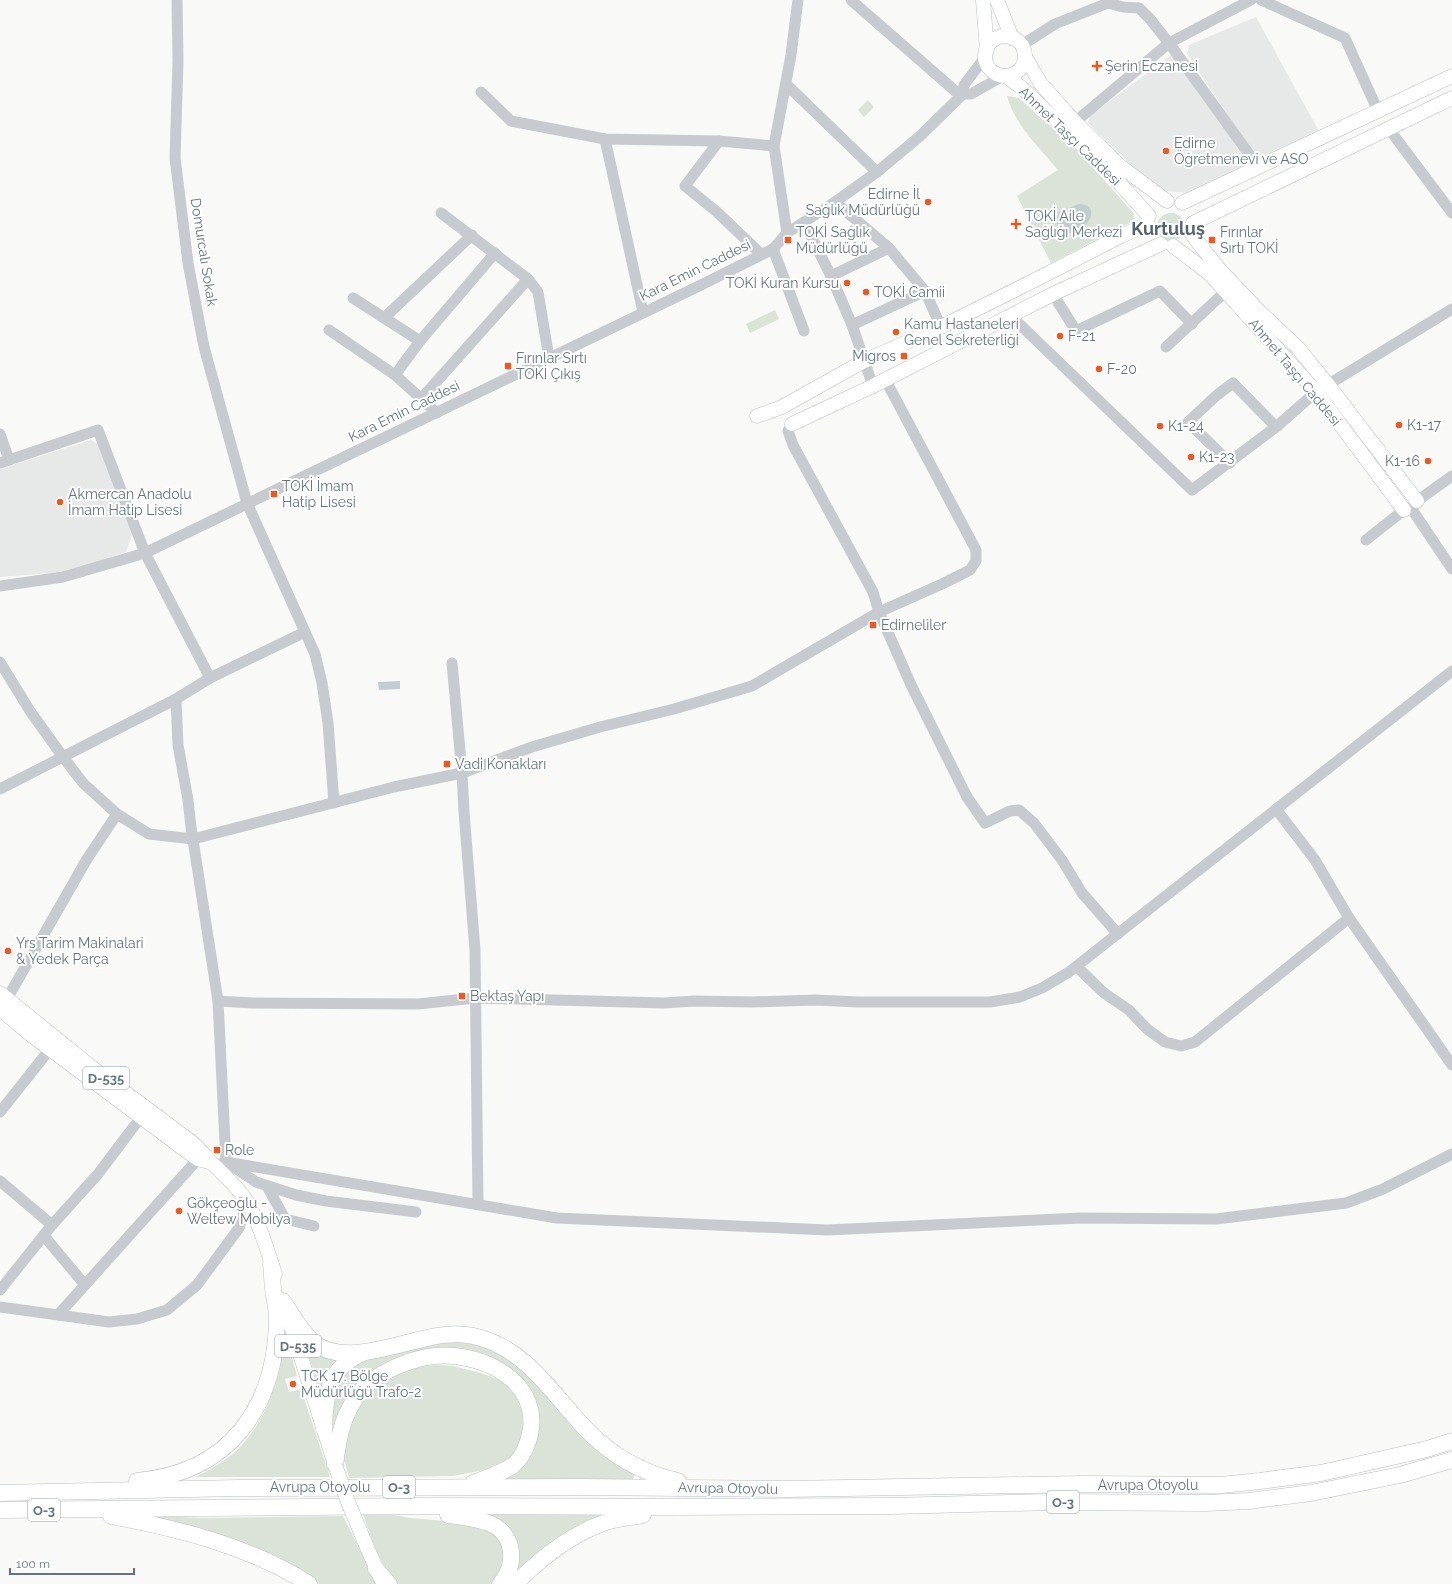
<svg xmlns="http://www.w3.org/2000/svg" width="1452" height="1584" font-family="Raleway,sans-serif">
	<rect width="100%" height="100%" fill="#f9f9f7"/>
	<g fill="#e7e8e8">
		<path d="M1256 17 1320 133 1259 162 1187 54 1189 45Z"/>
		<path d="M1171 55H1177L1249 166 1187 193 1166 191 1134 168 1088 123 1090 116Z"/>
		<path d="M91 440 100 445 132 535 126 552 85 566 53 573 0 577V469Z"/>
	</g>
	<g fill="#dbe2d7">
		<path d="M1007 96 1019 98 1081 154 1134 214 1133 221 1051 263 1017 196 1058 170C1039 147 1015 125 1007 96Z"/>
		<path d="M868 100 874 107 864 117 858 110Z"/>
		<circle cx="1171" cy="227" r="14"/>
		<path d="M775 310 779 319 750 333 746 324Z"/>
		<path d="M282 1320 297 1376 285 1379 289 1392 301 1389 330 1477H196C210 1470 223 1462 235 1452 262 1427 277 1389 282 1353 283 1342 282 1331 282 1320Z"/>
		<path d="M303 1339 341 1356 322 1397Z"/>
		<path d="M441 1340 496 1347 636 1472 633 1479H499L537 1435 506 1368 404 1358 337 1425 331 1426 335 1385 359 1360Z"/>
		<path d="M437 1365 453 1366 481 1373 495 1378 506 1384 520 1399 525 1419 522 1441 509 1460 489 1469 453 1476 349 1478 345 1462H343L342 1446 358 1405 379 1385 392 1376 421 1366Z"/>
		<path d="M477 1514H611L513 1580 516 1556Z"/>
		<path d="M363 1515H393L411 1518 479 1524 499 1536 506 1563 492 1584H396C379 1561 373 1542 363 1515Z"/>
		<path d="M158 1516 201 1518 343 1516 377 1584H319L294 1569 158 1520Z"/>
	</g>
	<g fill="#c2cdd2">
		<path d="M1079 204C1103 205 1087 228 1074 234 1060 231 1052 226 1059 212Z"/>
		<path d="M400 681V689L379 690 378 682Z"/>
	</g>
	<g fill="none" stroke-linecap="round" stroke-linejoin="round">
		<defs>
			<g id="major">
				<path d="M983 0 987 50"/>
				<path d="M997 0 1012 38"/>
				<circle cx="1005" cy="56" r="20"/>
				<path d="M1025 57 1041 84 1075 122 1120 166 1167 201"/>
				<path d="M1006 76 1022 88 1103 165 1149 216"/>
				<path d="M1182 203 1452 76"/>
				<path d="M1193 223 1452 98"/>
				<path d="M1191 233 1218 268 1258 310 1298 348 1329 386 1417 501"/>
				<path d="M1173 246 1210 274 1316 392 1404 510"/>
				<path d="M757 416 782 407 864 361 941 327 1033 281 1121 236 1148 224"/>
				<path d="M792 424 873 386 1053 294 1161 244"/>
				<path d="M0 993 94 1069 193 1143C200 1149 205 1156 212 1163 224 1176 238 1186 247 1202 260 1224 267 1250 275 1274"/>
				<path d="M0 1009 31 1035 189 1153 198 1159 209 1162"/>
				<path d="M287 1313 335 1465"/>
				<path d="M366 1545 381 1579"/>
			</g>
			<g id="highway">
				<path d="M283 1301C292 1315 301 1331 313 1342 343 1368 403 1341 437 1336 453 1333 471 1334 487 1340 529 1355 554 1395 583 1426 609 1454 641 1473 678 1481"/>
				<path d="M324 1429C325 1396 328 1367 363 1353"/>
				<path d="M335 1465C338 1441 341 1420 355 1399 373 1371 421 1352 454 1356 493 1360 536 1384 531 1429 529 1442 523 1458 512 1466 500 1474 486 1478 473 1483"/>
				<path d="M137 1481C229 1473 276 1408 277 1318 277 1308 274 1298 273 1288 272 1280 272 1272 271 1264"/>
				<path d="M0 1493 238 1488 580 1487 787 1489 1083 1484 1221 1485 1260 1481 1321 1473 1427 1449 1452 1441"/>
				<path d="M0 1510 416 1506 669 1507 891 1506 1051 1502 1206 1503 1249 1501 1311 1493 1400 1475 1452 1460"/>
				<path d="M448 1515C463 1517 477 1518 491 1524 515 1535 517 1565 500 1584"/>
				<path d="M111 1516C180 1529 249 1546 309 1584"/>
				<path d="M376 1569 389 1584"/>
				<path d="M515 1584C541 1558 571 1534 606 1522 618 1518 631 1517 643 1515"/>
			</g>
		</defs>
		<use href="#major" stroke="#bcc0c4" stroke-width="15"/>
		<use href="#highway" stroke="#bbbfc2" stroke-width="17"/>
		<g stroke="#c7cbcf" stroke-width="11">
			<path d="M177 0 178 61 175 158 188 263 204 347 247 503 315 654 322 683 328 723 334 803"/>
			<path d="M851 0 961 96"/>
			<path d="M1251 0 1169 43 1259 168"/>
			<path d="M1261 0 1345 38 1378 111"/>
			<path d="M1022 45 1055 24 1108 3 1123 7 1139 8 1150 19 1169 43 1075 122"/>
			<path d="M786 84 877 172"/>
			<path d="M481 92 511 121 605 139 719 141 774 146"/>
			<path d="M963 94 964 85 986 56"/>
			<path d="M1389 129 1452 213"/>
			<path d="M605 139 643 312"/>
			<path d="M719 141 685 186 717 212 761 254"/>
			<path d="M835 202 889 248 925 291 941 327"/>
			<path d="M441 213 528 279 538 292 549 358"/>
			<path d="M804 222 831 276 852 325 873 386"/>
			<path d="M787 233 774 146 791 55 798 0"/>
			<path d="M773 249 804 331"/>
			<path d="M831 276 889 248"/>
			<path d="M1053 294 1076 331 1160 291 1192 324"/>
			<path d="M353 298 420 341"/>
			<path d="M1011 316 1192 490 1276 427 1316 392 1452 309"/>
			<path d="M384 318 472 235"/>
			<path d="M852 325 925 291"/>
			<path d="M329 330 395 375 437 413"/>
			<path d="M1166 347 1226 291"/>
			<path d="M395 375 420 341 495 253"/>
			<path d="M421 399 528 279"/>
			<path d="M792 424 788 431 793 445 873 592 879 612 912 687 967 797 985 823 1010 811 1019 810 1034 823 1062 860 1082 893 1118 934"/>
			<path d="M0 434 9 460"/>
			<path d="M0 463 98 430 145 553 210 678"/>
			<path d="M1230 463 1188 422 1217 395 1233 383 1276 427"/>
			<path d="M1411 508 1452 569"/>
			<path d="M1366 540 1404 510 1411 508 1417 501 1452 476"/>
			<path d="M0 586 63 577 145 553 699 286 773 249 787 233 835 202 877 172 919 137 963 94H971L1003 76"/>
			<path d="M0 662 30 711 63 757 83 783 117 814 149 834 193 839 394 787 462 773 532 747 600 727 674 709 752 686 879 612 942 584 970 570 976 561V550L885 379"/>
			<path d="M452 663 462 773 464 812 475 950 478 1204"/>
			<path d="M176 699 178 745 188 800 191 827 218 1001 226 1162 256 1182 296 1195 326 1201 416 1212"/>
			<path d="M0 789 176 699 210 678 305 632"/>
			<path d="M1276 809 1315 860 1349 918 1452 1065"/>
			<path d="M1077 967 1104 993 1129 1010 1147 1029 1165 1042 1181 1046 1195 1042 1349 918"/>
			<path d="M7 999 87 859 117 814"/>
			<path d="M218 1001 253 1003 418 1004 475 998 664 1003 694 1001 752 1002 816 1000 858 1002H990L1020 997 1042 988 1069 972 1452 671"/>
			<path d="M0 1112 50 1049"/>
			<path d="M215 1166 226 1162 557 1218 827 1230 1081 1218 1216 1219 1346 1203 1383 1189 1452 1154"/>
			<path d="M0 1181 52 1225"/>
			<path d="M267 1186 285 1219 314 1226"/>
			<path d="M44 1236 85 1285"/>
			<path d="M0 1290 52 1225 98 1174 141 1117"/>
			<path d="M0 1307 109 1322 137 1319 167 1310 197 1285 239 1228 247 1201"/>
			<path d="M58 1315 198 1159"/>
		</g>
		<use href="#major" stroke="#fff" stroke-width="14"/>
		<use href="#highway" stroke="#fff" stroke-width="16"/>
		<defs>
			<path id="major-bridge" d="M335 1465 348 1502 366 1545"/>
		</defs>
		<use href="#major-bridge" stroke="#bcc0c4" stroke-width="15" stroke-linecap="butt"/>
		<use href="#major-bridge" stroke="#fff" stroke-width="14"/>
	</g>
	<g fill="#ef5721" stroke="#fff" stroke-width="1.5">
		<path d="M1095 60h4v4h4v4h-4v4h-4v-4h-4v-4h4z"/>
		<circle cx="1166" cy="151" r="4"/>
		<circle cx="928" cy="202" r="4"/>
		<path d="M1014 218h4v4h4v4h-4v4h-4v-4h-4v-4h4z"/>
		<rect x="784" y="236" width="8" height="8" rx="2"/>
		<rect x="1208" y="236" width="8" height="8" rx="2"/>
		<circle cx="847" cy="283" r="4"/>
		<circle cx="866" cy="292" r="4"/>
		<circle cx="896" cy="332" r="4"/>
		<circle cx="1060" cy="336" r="4"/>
		<rect x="900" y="352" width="8" height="8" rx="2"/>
		<rect x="504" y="362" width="8" height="8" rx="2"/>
		<circle cx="1099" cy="369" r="4"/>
		<circle cx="1399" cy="425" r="4"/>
		<circle cx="1160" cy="426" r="4"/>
		<circle cx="1191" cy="457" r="4"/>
		<circle cx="1428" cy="461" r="4"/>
		<rect x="270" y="490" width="8" height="8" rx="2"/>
		<circle cx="60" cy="502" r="4"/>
		<rect x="869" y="621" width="8" height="8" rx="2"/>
		<rect x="443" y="760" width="8" height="8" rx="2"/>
		<circle cx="8" cy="951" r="4"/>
		<rect x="458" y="992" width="8" height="8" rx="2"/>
		<rect x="213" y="1146" width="8" height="8" rx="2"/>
		<circle cx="179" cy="1211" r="4"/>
		<circle cx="293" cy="1384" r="4"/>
	</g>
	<g text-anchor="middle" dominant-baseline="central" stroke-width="4" stroke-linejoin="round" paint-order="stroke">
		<g fill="#fff" stroke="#919ea9" stroke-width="1">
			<rect x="83" y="1067" width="46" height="22" rx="3"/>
			<rect x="275" y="1335" width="46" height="22" rx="3"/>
			<rect x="383" y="1476" width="32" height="22" rx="3"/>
			<rect x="1047" y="1491" width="32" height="22" rx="3"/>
			<rect x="28" y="1499" width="32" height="22" rx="3"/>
		</g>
		<g font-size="13" font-weight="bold" fill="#627484">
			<text x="106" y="1078">D-535</text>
			<text x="298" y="1346">D-535</text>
			<text x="399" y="1487">O-3</text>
			<text x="1063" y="1502">O-3</text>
			<text x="44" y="1510">O-3</text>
		</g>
		<g font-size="14" fill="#627484" stroke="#fff" text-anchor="start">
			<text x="1105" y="66">Şerin Eczanesi</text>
			<text x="1174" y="143">Edirne<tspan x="1174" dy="16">Öğretmenevi ve ASO</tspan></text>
			<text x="920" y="194" text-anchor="end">Edirne İl<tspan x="920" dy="16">Sağlık Müdürlüğü</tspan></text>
			<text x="1025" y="216">TOKİ Aile<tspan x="1025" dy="16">Sağlığı Merkezi</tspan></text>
			<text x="796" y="232">TOKİ Sağlık<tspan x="796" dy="16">Müdürlüğü</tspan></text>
			<text x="1220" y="232">Fırınlar<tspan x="1220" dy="16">Sırtı TOKİ</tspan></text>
			<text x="839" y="283" text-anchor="end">TOKİ Kuran Kursu</text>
			<text x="874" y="292">TOKİ Camii</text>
			<text x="904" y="324">Kamu Hastaneleri<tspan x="904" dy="16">Genel Sekreterliği</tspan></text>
			<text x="1068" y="336">F-21</text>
			<text x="896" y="356" text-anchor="end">Migros</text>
			<text x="516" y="358">Fırınlar Sırtı<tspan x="516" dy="16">TOKİ Çıkış</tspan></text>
			<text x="1107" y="369">F-20</text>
			<text x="1407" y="425">K1-17</text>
			<text x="1168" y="426">K1-24</text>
			<text x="1199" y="457">K1-23</text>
			<text x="1420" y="461" text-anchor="end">K1-16</text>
			<text x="282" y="486">TOKİ İmam<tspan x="282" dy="16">Hatip Lisesi</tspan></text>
			<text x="68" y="494">Akmercan Anadolu<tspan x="68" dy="16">İmam Hatip Lisesi</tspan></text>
			<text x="881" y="625">Edirneliler</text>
			<text x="455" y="764">Vadi Konakları</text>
			<text x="16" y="943">Yrs Tarim Makinalari<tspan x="16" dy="16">&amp; Yedek Parça</tspan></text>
			<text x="470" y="996">Bektaş Yapı</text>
			<text x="225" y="1150">Role</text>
			<text x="187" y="1203">Gökçeoğlu -<tspan x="187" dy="16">Weltew Mobilya</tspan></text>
			<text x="301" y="1376">TCK 17. Bölge<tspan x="301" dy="16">Müdürlüğü Trafo-2</tspan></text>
		</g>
		<g font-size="14" fill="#627484" stroke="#fff">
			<text transform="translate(1070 136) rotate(44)">Ahmet Taşçı Caddesi</text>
			<text transform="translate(204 252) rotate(81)">Domurcalı Sokak</text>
			<text transform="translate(695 270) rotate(-26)">Kara Emin Caddesi</text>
			<text transform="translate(1295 372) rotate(50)">Ahmet Taşçı Caddesi</text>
			<text transform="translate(404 411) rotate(-26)">Kara Emin Caddesi</text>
			<text x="1148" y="1485">Avrupa Otoyolu</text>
			<text x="320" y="1487">Avrupa Otoyolu</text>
			<text transform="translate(728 1488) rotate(1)">Avrupa Otoyolu</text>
		</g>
		<g font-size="18" font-weight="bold" fill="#55626e" stroke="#fff">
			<text x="1168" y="228">Kurtuluş</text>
		</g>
	</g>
	<path d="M10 1568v6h124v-6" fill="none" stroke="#627484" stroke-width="2"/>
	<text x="16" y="1568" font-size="12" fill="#627484" stroke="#ffffff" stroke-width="3" paint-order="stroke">100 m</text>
</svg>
